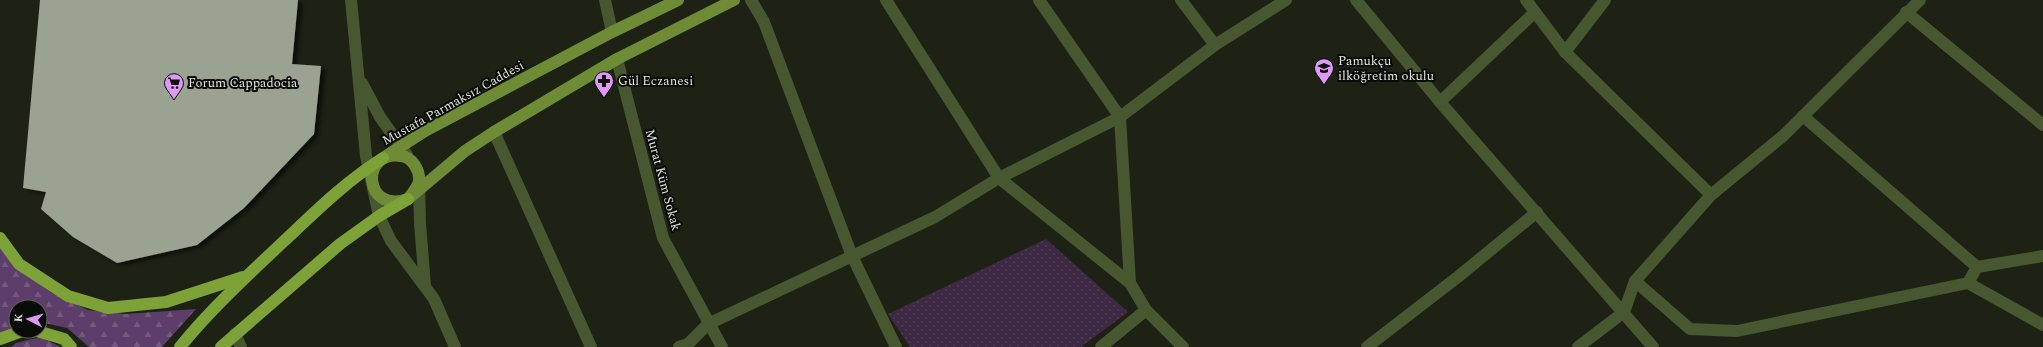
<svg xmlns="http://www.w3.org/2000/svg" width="2043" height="347" font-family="Spectral,serif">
	<defs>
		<pattern id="forest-firs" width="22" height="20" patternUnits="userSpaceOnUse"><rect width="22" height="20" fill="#5d3d69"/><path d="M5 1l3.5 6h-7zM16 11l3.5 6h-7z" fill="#74597e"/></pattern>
		<pattern id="park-dots" width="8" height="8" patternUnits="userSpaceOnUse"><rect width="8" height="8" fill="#3d2944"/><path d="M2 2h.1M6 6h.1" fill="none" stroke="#503e56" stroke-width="1.8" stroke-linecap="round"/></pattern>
		<filter id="shadow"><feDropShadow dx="4.5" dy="2.5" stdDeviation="2" flood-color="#0009"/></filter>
	</defs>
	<rect width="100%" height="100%" fill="#1d2215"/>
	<g fill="url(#forest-firs)">
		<path d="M0 246 24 273 52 293 88 310 125 314 196 309 162 347H89L67 328 40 322V307H16V328L0 334Z"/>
		<path d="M40 337 61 347H11L16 343Z"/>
	</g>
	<path fill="url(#park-dots)" d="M1046 239 1128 312 1081 347H910L888 314Z"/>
	<path fill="#9aa291" filter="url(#shadow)" d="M40 0H298L292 64 321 66 314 134 244 208 197 245 117 263 73 237 41 209 46 192 23 188Z"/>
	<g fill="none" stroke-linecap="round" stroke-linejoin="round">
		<g stroke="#47572f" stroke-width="12">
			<path d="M351 0 366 156 379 216 391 241 434 299 455 347"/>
			<path d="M605 0 612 32"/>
			<path d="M751 0 764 22 852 256 896 347"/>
			<path d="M886 0 999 178 1130 283 1146 310 1183 347"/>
			<path d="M1039 0 1120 117 1130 283"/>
			<path d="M1181 0 1215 45"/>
			<path d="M1356 0 1440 102 1653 347"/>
			<path d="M1526 0 1565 52 1711 195"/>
			<path d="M1906 12 2043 125"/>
			<path d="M1565 52 1605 0"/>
			<path d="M617 59 663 238 722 347"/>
			<path d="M362 83 380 117 407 155"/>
			<path d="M1440 102 1535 12"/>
			<path d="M1803 116 1977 267"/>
			<path d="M494 132 591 347"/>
			<path d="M419 182 420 223 425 286"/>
			<path d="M1635 281 1690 329 1737 331 1968 283 1977 267 2043 256"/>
			<path d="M1968 283 2043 325"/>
			<path d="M235 334 241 347"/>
			<path d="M679 347 688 344 708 324 935 217 999 178 1120 117 1215 45 1286 0"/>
			<path d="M1101 347 1146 310"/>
			<path d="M1367 347 1459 276 1537 212"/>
			<path d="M1578 347 1624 312 1635 281 1711 195 1783 136 1920 0"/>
		</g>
		<g stroke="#6e8c36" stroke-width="12">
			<path d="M386 156 425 131 612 32 678 0"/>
			<path d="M408 199C412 194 418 187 419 181 420 170 412 157 401 156 359 150 364 215 408 199L465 151 494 132 617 59 734 0"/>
		</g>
		<g stroke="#7da237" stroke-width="12">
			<path d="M0 238 19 264 68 296 108 308 166 302 243 277"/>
			<path d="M37 331 64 339 71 347"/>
			<path d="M0 339 22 331"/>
			<path d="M180 347C211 309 247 276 283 242 314 213 346 181 383 158"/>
			<path d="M221 347 340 244 379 216 408 199"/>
		</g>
	</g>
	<defs>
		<symbol id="school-pin" viewBox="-11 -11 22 30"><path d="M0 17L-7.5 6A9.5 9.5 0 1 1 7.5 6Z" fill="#dc99f5" stroke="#090b06"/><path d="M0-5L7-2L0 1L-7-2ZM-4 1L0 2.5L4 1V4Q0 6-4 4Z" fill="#111"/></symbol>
		<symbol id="pharmacy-pin" viewBox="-11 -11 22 30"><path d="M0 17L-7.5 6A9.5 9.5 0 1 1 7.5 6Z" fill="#dc99f5" stroke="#090b06"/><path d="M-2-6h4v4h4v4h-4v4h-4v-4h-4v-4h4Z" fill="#111"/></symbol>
		<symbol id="supermarket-pin" viewBox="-11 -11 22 30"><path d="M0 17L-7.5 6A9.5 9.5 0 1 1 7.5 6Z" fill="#dc99f5" stroke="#090b06"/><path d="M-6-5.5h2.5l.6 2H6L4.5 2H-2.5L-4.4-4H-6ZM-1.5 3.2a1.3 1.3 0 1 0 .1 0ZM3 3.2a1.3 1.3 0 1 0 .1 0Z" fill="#111"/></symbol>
	</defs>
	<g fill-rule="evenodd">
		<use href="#school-pin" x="1313" y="57" width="22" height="30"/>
		<use href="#pharmacy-pin" x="593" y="70" width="22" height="30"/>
		<use href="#supermarket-pin" x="163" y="72" width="22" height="30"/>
	</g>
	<g text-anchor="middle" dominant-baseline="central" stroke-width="4" stroke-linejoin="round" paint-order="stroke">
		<g font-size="13" fill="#e1e5dc" stroke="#090b06" text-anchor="start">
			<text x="1338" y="61">Pamukçu<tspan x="1338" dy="15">ilköğretim okulu</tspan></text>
			<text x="618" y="81">Gül Eczanesi</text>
			<text x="188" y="83">Forum Cappadocia</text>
		</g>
		<g font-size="13" fill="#e1e5dc" stroke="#090b06">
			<text transform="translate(453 103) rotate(-29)">Mustafa Parmaksız Caddesi</text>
			<text transform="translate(663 180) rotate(75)">Murat Küm Sokak</text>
		</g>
	</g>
	<g transform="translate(28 319) rotate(276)"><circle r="19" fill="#090b06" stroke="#5f625c"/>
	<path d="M0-3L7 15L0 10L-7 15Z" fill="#dc99f5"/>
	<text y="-6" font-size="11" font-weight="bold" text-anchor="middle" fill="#e1e5dc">K</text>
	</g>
</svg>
